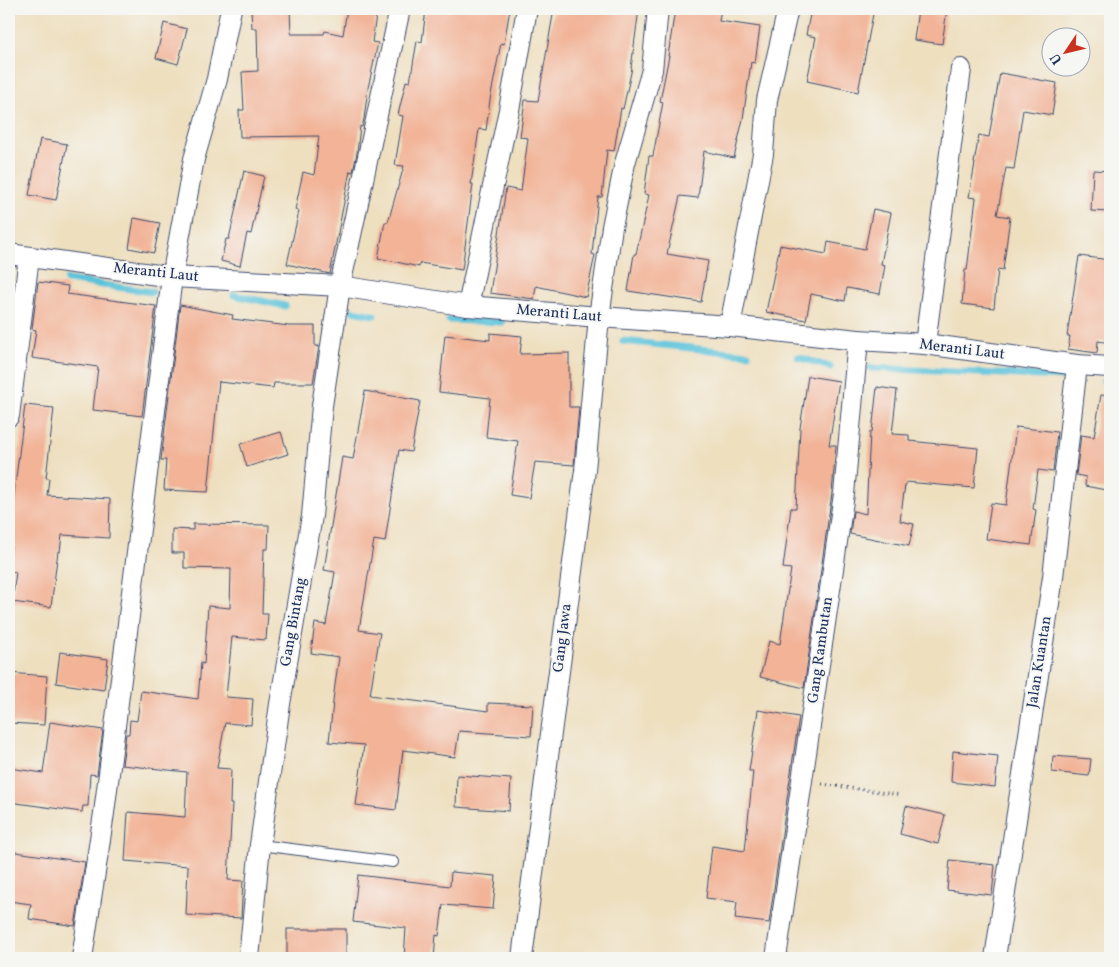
<svg xmlns="http://www.w3.org/2000/svg" width="1119" height="967" font-family="Vollkorn,serif">
	<rect width="100%" height="100%" fill="#f6f6f2"/>
	<filter id="ink" filterUnits="userSpaceOnUse"><feTurbulence type="fractalNoise" baseFrequency=".02" numOctaves="2"/><feDisplacementMap in="SourceGraphic" scale="10" xChannelSelector="R" yChannelSelector="G"/><feConvolveMatrix kernelMatrix="1 2 1 2 8 2 1 2 1" color-interpolation-filters="sRGB"/></filter>
	<filter id="wash" filterUnits="userSpaceOnUse"><feTurbulence type="fractalNoise" baseFrequency=".0096" numOctaves="4" result="noise"/><feDisplacementMap in="SourceGraphic" scale="20" xChannelSelector="R" yChannelSelector="G"/><feGaussianBlur stdDeviation="1.12" result="paint"/><feColorMatrix in="noise" values="0 0 0 0 0 0 0 0 0 0 0 0 0 0 0 0 0 1.4 0 .05"/><feComposite in="paint" operator="in"/></filter>
	<g filter="url(#wash)">
		<rect width="100%" height="100%" fill="#eedfbf"/>
		<g fill="none" stroke-linecap="round" stroke-linejoin="round">
			<g stroke="#5cc3da" stroke-width="7">
				<path d="M67 280 152 292"/>
				<path d="M234 295 285 306"/>
				<path d="M353 311 374 315"/>
				<path d="M449 320 502 322"/>
				<path d="M623 341 748 354"/>
				<path d="M798 357 830 367"/>
				<path d="M871 368 1063 377"/>
				<path d="M1104 381H1110"/>
			</g>
		</g>
		<g id="blocks">
			<g fill="#f2b397">
				<path d="M251 9H290L291 34H324L325 31 343 35 347 9H377L372 42 378 43 368 88 364 119 362 127 360 126 357 153 353 172 350 171 330 274 287 264 299 211 295 210 303 172 314 175 319 136 240 137 239 110H244L242 72 258 71 257 28H252Z"/>
				<path d="M426 9H510L504 44 501 43 490 100 486 130 479 129 471 184H473L462 270 420 263 419 267 378 258 385 222H388L404 166 395 165 403 116 398 115 406 81 410 82 417 41 422 42Z"/>
				<path d="M554 9H639L631 68H632L623 109 621 108 614 151 607 150 602 197H598L592 254 595 255 586 297 536 286 534 299 490 293 506 188 521 191 528 138 520 137 525 100 538 101Z"/>
				<path d="M675 9H721L719 21 760 27 755 63 751 62 743 119 734 158 704 151 698 198 680 196 667 254 708 261 701 302 628 291 634 254H636L649 195 644 194 649 156H653L663 102 660 101 669 56H668Z"/>
				<path d="M811 9H874L858 92 807 81 816 37 806 35Z"/>
				<path d="M918 9H947L942 44 914 40Z"/>
				<path d="M164 23 187 29 178 64 156 58Z"/>
				<path d="M1000 73 1057 83 1052 115 1023 110 1014 169 1006 168 997 215 1010 217 1003 270 998 269 994 308 962 304 965 270H967L976 198 969 197 975 163H974L979 135 989 137Z"/>
				<path d="M40 139 67 144 56 200 29 195Z"/>
				<path d="M1093 170 1110 171V212L1091 211Z"/>
				<path d="M244 171 264 176 251 234 247 233 240 266 221 261 226 239H229Z"/>
				<path d="M873 209 891 213 881 264 885 265 880 294 847 288 845 301 811 294 806 320 766 312 780 245 826 254 828 242 865 249Z"/>
				<path d="M134 218 160 223 154 253 129 248Z"/>
				<path d="M1079 256 1110 260V343L1098 341 1097 353 1068 349 1070 336H1067Z"/>
				<path d="M38 282 68 286 67 294 156 306 142 416 93 410 98 367 32 358 36 330 32 329Z"/>
				<path d="M180 305 233 315 232 319 289 326H315V346H319L313 383H274L273 388 219 382V381L208 492 164 490 166 460H161Z"/>
				<path d="M490 333 522 336 520 354 569 353V407H579L574 465 535 462 529 498 510 495 518 441 486 437 490 398 439 392 445 335 490 340Z"/>
				<path d="M808 376 839 381 829 445H836L832 493 804 688 760 677 769 641 780 644 791 569 783 568 791 508H796L800 428Z"/>
				<path d="M877 387 897 390 892 434 909 435V441L978 448 974 488 906 482V485H905L900 521 914 524 909 546 850 534 853 511 866 514 870 432H872Z"/>
				<path d="M365 391 420 401 411 452 399 450 385 542 374 540 359 630 380 633 370 695 488 711V703L533 705 531 736 459 731 455 757 403 750 396 810 356 805 364 745 329 742 334 692 339 657 311 653 315 623 326 625 335 572 324 570 342 457 353 459Z"/>
				<path d="M1101 395 1110 396V468L1106 490 1085 486 1086 477 1076 475 1081 435 1094 437Z"/>
				<path d="M25 405 54 408 46 478H49L47 495 110 499 109 538 62 535 60 552 58 551 51 607 12 602 16 572 9 571 11 546H9V535Z"/>
				<path d="M1016 427 1057 432 1053 472 1038 470 1033 509 1036 510 1031 545 986 539 991 503 1006 505Z"/>
				<path d="M281 432 288 454 247 467 240 444Z"/>
				<path d="M193 524 269 525 268 549H264L262 614H268L266 640 232 637 226 697 253 699 251 725 225 723 217 768 231 769 230 804H232L228 880 243 881 241 918 186 915 188 866 125 861 128 812 185 817 187 772 122 765 126 734H129L130 720 137 721 141 691 198 699 201 663 204 664 208 606 230 608 231 569 184 568V553H172V529L193 530Z"/>
				<path d="M60 652 108 659 104 690 56 683Z"/>
				<path d="M9 673 47 676 44 725 9 723Z"/>
				<path d="M758 710 799 717 769 923 735 919 737 902 706 898 712 846 745 851 753 771H749Z"/>
				<path d="M50 722 103 730 97 775 90 774 88 806H83L82 812 9 802V768L43 773Z"/>
				<path d="M953 751 998 756 995 787 951 782Z"/>
				<path d="M1053 756 1091 759 1089 776 1052 772Z"/>
				<path d="M457 775 511 779 509 811 456 807Z"/>
				<path d="M906 806 945 815 938 844 900 834Z"/>
				<path d="M9 851 85 862 75 926 29 919 31 904 9 901Z"/>
				<path d="M950 860 995 865 992 895 947 890Z"/>
				<path d="M451 872 496 876 493 909 443 905 439 936 436 935 434 958H404L406 928 353 922 358 875 450 886Z"/>
				<rect x="287" y="929" width="59" height="29"/>
			</g>
		</g>
	</g>
	<g filter="url(#ink)">
		<use href="#blocks" fill-opacity="0" stroke="#3b496d" stroke-width="1"/>
		<g fill="none" stroke-linecap="round" stroke-linejoin="round">
			<defs>
				<path id="lane" d="M260 845 393 862"/>
				<g id="street">
					<path d="M9 254 172 277 340 286 468 306 599 317 730 326 858 340 925 344 1077 365 1110 367"/>
					<path d="M468 306 509 110 527 9"/>
					<path d="M730 326 763 154 767 100 788 9"/>
					<path d="M925 344 961 69"/>
					<path d="M9 416 29 257"/>
					<path d="M82 958 104 813 172 277 194 159 217 79 231 9"/>
					<path d="M249 958 260 845 280 704 312 516 322 406 340 286 400 9"/>
					<path d="M522 958 585 470 599 317 612 227 625 163 652 70 658 9"/>
					<path d="M776 958 844 494 858 340"/>
					<path d="M995 958 1053 577 1077 365"/>
				</g>
			</defs>
			<use href="#lane" stroke="#3b496d" stroke-width="12"/>
			<use href="#street" stroke="#3b496d" stroke-width="22"/>
			<path stroke="#3b496d" stroke-width="3" stroke-dasharray="1 4" stroke-linecap="butt" d="M822 784 901 795"/>
			<use href="#lane" stroke="#fff" stroke-width="10"/>
			<use href="#street" stroke="#fff" stroke-width="20"/>
		</g>
	</g>
	<g text-anchor="middle" dominant-baseline="central" stroke-width="4" stroke-linejoin="round" paint-order="stroke">
		<g font-size="15" fill="#1b2f5e" stroke="#f6f6f2">
			<text transform="translate(156 273) rotate(6)">Meranti Laut</text>
			<text transform="translate(559 314) rotate(5)">Meranti Laut</text>
			<text transform="translate(962 350) rotate(7)">Meranti Laut</text>
			<text transform="translate(294 622) rotate(-80)">Gang Bintang</text>
			<text transform="translate(563 638) rotate(-83)">Gang Jawa</text>
			<text transform="translate(821 650) rotate(-82)">Gang Rambutan</text>
			<text transform="translate(1040 662) rotate(-81)">Jalan Kuantan</text>
		</g>
	</g>
	<rect width="1119" height="967" fill="none" stroke="#f6f6f2" stroke-width="30"/>
	<g transform="translate(1066 52) rotate(235)"><circle r="24" fill="#f6f6f2" stroke="#9ea6b7"/>
	<path d="M0-4L9 19L0 12L-9 19Z" fill="#c8321e"/>
	<text y="-8" font-size="14" font-weight="bold" text-anchor="middle" fill="#1b2f5e">U</text>
	</g>
</svg>
